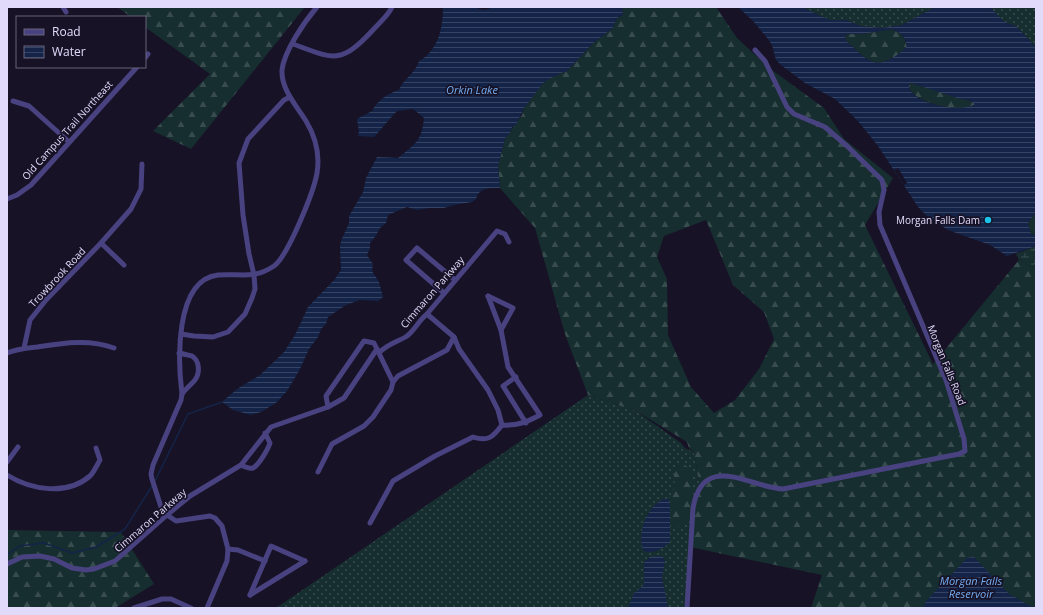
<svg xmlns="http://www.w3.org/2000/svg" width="1043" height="615" font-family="'Open Sans',sans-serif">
	<defs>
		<pattern id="grass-dots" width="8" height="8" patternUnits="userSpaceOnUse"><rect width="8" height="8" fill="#162e2f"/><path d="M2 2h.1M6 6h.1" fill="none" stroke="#384c4e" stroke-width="1.8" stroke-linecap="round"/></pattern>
		<pattern id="forest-firs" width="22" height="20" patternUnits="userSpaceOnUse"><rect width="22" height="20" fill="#162e2f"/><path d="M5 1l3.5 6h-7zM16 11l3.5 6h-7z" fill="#384c4e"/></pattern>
		<pattern id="wetland-marsh" width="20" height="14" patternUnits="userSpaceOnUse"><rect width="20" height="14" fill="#162e2f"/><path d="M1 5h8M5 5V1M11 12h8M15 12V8" fill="none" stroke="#384c4e"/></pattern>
		<pattern id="water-rules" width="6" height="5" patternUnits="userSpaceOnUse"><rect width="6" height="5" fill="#142448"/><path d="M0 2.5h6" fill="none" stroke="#364363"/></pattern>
	</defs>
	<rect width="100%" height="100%" fill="#171226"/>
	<g fill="url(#grass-dots)">
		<path d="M802 7H935L902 25 882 28 860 26 846 20H829Z"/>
		<path d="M990 7H1036V47L1017 27 1003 21Z"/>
		<path d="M588 395 636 411 681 443 685 448 694 452 700 487 685 608H276Z"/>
	</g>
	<g fill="url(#forest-firs)" fill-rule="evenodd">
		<path d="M117 7H305L191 149 153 131 210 74 145 27V17H131Z"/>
		<path d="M622 7H716L737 38 768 67 824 108 844 139 893 178 865 225 933 364 1019 260 1036 269V608H811L822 575 690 547 692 511 700 487 694 452 689 448 687 442 636 411 588 395 565 334 535 228 500 188 498 166 505 138 522 115 524 108 533 94 544 81 561 73 567 71 593 43 613 28 617 18 623 15ZM706 220 733 285 764 312 774 339 759 369 735 400 714 413 691 387 668 335 667 279 657 257 664 236Z"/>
		<path d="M891 29C901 32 905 36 907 47 899 55 883 67 871 61 864 58 858 52 853 47 849 44 845 41 845 35L848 34H863Z"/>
		<path d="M911 83 974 102 975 105C967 108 958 109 950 108 938 106 907 98 909 84Z"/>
		<path d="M1036 212V235L1031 234 1028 223Z"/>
		<path d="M681 463 691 469 693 496 690 517 675 529 671 527 670 499 675 486 673 468Z"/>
		<path d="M7 530 121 532 154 584 115 608H7Z"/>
	</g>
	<path fill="url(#wetland-marsh)" d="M1033 247 1036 248V269L1019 260 1016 254Z"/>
	<g fill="url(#water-rules)" fill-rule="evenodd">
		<path d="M443 7H475C482 11 487 10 493 7H622L623 15 617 18 613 28 593 43 567 71 561 73 544 82 524 108 516 125 512 127 510 133 505 138 498 166 500 188C490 188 479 187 476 199L472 202 454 205 444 208H429L417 210 407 207 388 215 386 223 380 228 375 237 370 243V248L367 255 373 264 372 271 379 282 383 297 378 301 360 300 346 305 328 317 326 324 321 329 318 337 309 349 299 371 287 391 276 403 261 412 251 415 233 410 222 402 237 389 260 375 284 352 295 335 308 307 335 279 341 270 340 247 341 241 349 223V216L363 192 366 178 377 157 398 158C415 144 422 141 424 118L413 109 397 111 374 137 358 136 359 132 357 119 372 111C377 101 388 93 399 90 403 79 416 73 419 61 438 51 443 28 443 7Z"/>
		<path d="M738 7H802L829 20H846L860 26 882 28 902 25 935 7H990L1003 21 1017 27 1036 47V212L1028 223 1031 234 1036 235V248L1033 247 1007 256 990 245 948 230 927 216 918 207 878 146 858 121 835 99 805 83 781 65 776 60 772 45 768 39 754 22ZM891 29C901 32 905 36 907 46 899 55 883 67 871 61 864 58 858 52 853 47 849 44 845 41 845 35L848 34H863ZM911 83 960 99 969 100 975 104C963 114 906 103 909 84Z"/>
		<path d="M665 499H668L670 503V542C663 549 653 554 644 551 635 536 648 503 665 499Z"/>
		<path d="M660 556 663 557 665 561 662 577 668 608H628L634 593 641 588 644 584V562L650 557Z"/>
		<path d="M974 557 1009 594 1034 608H923L926 601 967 558Z"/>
	</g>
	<path fill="#171226" d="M898 168 907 183 904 185 894 170Z"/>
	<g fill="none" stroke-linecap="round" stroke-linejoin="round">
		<g stroke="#142448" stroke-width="1.5">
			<path d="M154 483 188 414 222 402"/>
			<path d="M7 555 19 546 44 543 72 553 96 547 125 529 152 486"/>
		</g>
		<g stroke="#494280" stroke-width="5">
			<path d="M63 7 66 12"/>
			<path d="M293 44C334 59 340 65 372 31 379 23 388 16 392 7"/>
			<path d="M145 58 148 54"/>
			<path d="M13 101 29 106 69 142"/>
			<path d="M7 199 17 195 31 185 137 67"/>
			<path d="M101 243 124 265"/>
			<path d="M444 293 406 260 417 248 455 280"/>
			<path d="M488 296 513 308 501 330"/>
			<path d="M427 314 454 337 459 349 488 390 498 410 502 425"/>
			<path d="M181 334 194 336 213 337 228 332 245 314 252 298 255 289 254 275 249 254 243 215 239 163 248 139 284 100 290 97"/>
			<path d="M24 348 30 320 46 300 101 243 131 209 141 189 142 164"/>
			<path d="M7 353C16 349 28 348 37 347 64 343 89 339 114 348"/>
			<path d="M179 353C183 354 188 355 192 356 200 361 200 373 195 380 191 385 186 388 182 394"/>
			<path d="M379 353C387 344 398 342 407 336 415 330 419 320 427 314L497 231 505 234 509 242"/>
			<path d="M516 377 503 386 526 423"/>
			<path d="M328 407 344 398 377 349"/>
			<path d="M7 462 18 447"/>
			<path d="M241 465C245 467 249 469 253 468 259 465 268 449 270 443L265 433"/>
			<path d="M318 472 332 444 364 426 373 417 391 390 393 382 398 376 447 350 454 337"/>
			<path d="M7 475C31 490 67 496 90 476 94 472 97 465 100 460L96 448"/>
			<path d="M370 523 393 481 435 456 473 437C488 442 493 437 502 425 517 426 527 422 540 415L508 367 501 330 488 296"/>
			<path d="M228 549 238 550 265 561"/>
			<path d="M7 564 22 557 40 556 54 559 72 568 86 570 94 569 115 561 167 515 190 496 241 465 271 427 328 407 326 396 364 341 374 343 393 382"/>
			<path d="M250 595 271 546 305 561"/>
			<path d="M250 595 305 561"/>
			<path d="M134 608 162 599H171L191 608"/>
			<path d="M207 608 227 561 228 549 222 526 215 518 210 516 176 521 167 515 161 507 152 479 151 474 153 465 181 400 182 394C178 363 174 280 218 275 240 273 253 280 274 266 288 256 314 191 317 173 320 155 315 136 306 121 296 105 281 89 282 70 284 51 305 21 317 7"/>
			<path d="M687 608 693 508C703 451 749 487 783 489L959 454 965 451 964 439 946 380 880 225 879 212 884 190 882 180 847 146 825 127 794 114 787 107 765 61 755 50"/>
		</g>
	</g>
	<circle fill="#1ac2e7" stroke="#171226" stroke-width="1.5" cx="988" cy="220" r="4"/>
	<g text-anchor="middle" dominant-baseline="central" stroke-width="3.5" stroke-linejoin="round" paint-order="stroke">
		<g font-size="10" fill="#e1dafb" stroke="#171226">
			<text transform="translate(67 130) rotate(-48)">Old Campus Trail Northeast</text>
			<text transform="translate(57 277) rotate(-47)">Trowbrook Road</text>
			<text transform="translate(432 292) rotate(-49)">Cimmaron Parkway</text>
			<text transform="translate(947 365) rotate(68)">Morgan Falls Road</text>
			<text transform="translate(150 520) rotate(-41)">Cimmaron Parkway</text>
		</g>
		<g font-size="10" fill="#e1dafb" stroke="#171226" text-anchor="end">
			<text x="980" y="220">Morgan Falls Dam</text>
		</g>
		<g font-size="11" font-style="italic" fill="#73acf1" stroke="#171226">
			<text x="472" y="89">Orkin Lake</text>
			<text x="971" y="580">Morgan Falls<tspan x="971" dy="13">Reservoir</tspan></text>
		</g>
	</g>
	<rect width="1043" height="615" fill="none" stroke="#e1dafb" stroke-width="16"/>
	<rect x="16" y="16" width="130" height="52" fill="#171226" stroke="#68627b"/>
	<rect x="24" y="29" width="20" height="6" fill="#494280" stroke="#68627b"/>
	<text x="52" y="36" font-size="12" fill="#e1dafb">Road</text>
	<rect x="24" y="46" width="20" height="12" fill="url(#water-rules)" stroke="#68627b"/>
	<text x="52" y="56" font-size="12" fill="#e1dafb">Water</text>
</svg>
